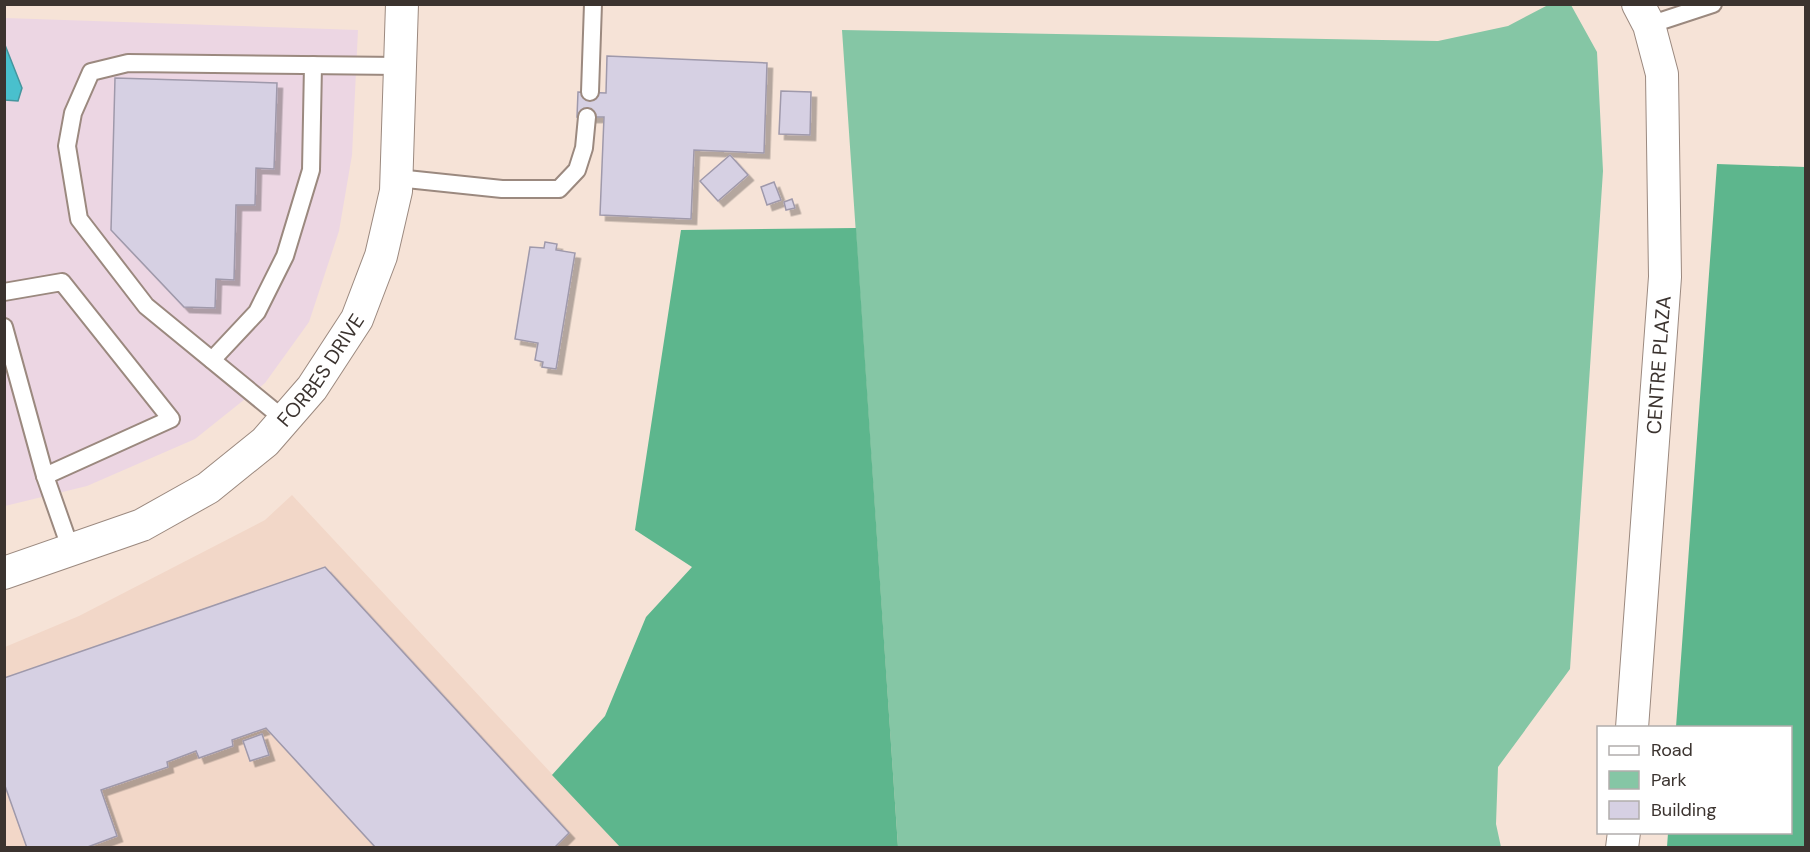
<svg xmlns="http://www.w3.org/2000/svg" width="1810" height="852" font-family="'DM Sans',sans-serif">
	<defs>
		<filter id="shadow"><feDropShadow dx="5.5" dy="5.5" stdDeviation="0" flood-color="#0004"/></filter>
	</defs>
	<rect width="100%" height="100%" fill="#f6e3d7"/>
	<path fill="#ecd6e3" d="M5 18 358 30 352 155 339 231 309 322 265 383 195 439 87 486 5 506Z"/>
	<path fill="#f2d7c8" d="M292 495 620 847 5 848V647L79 616 265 520Z"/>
	<path fill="#85c6a5" d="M1548 5H1571L1597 52 1603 171 1570 669 1498 767 1496 824 1501 847H898L842 30 1438 41 1508 26Z"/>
	<g fill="#5db68d">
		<path d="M1717 164 1805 167V847H1667L1668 833 1790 832V728L1676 727Z"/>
		<path d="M856 228 898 847H620L552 775 605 716 646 617 692 567 635 530 681 230Z"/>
	</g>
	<path fill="#49c0cd" stroke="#45969e" stroke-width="1.5" d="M5 45 22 88 18 101 5 100Z"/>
	<g fill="#d6d0e3" stroke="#9f99ab" stroke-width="1.5" filter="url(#shadow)">
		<path d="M607 56 767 63 764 153 694 150 691 219 600 215 604 117H577L578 92 606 93Z"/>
		<path d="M115 78 277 83 274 169 256 168 255 205H236L234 280 216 279 215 308 184 307 111 230Z"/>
		<path d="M781 91 811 92 810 135 779 134Z"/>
		<path d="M730 155 748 175 718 201 700 181Z"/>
		<path d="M774 182 781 200 767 205 761 187Z"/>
		<path d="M792 199 795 208 786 210 784 202Z"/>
		<path d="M545 242 557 244 556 250 575 253 556 369 542 367 543 362 535 360 538 343 515 339 530 247 544 248Z"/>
		<path d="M325 567 569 833 554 848H376L266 728 232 740 233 746 199 758 196 751 167 762 168 767 101 790 117 836 85 848H27L4 783V678Z"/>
		<path d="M262 734 269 755 250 761 243 741Z"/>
	</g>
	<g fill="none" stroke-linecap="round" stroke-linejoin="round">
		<defs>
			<g id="service">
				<path d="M1649 25 1713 4"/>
				<path d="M590 92 593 4"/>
				<path d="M397 178 502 189H559L577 170 584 148 587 117"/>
				<path d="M4 292 62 282 171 419 45 476"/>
				<path d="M4 327 45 476 71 550"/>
				<path d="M212 360 257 312 285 256 311 170 313 65"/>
				<path d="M285 420 146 306 79 219 67 146 73 113 91 72 128 63 400 66"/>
			</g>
			<g id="minor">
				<path id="s1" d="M4 573 142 525 208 488 265 442 312 388 357 319 381 256 396 191 402 4"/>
				<path id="s2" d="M1632 728 1665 277 1662 74 1649 25 1638 4"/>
				<path d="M1622 848 1624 832"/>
			</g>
		</defs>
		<use href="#service" stroke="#9b897f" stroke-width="20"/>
		<use href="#minor" stroke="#9b897f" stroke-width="34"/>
		<use href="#service" stroke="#fff" stroke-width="16"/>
		<use href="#minor" stroke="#fff" stroke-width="32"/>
	</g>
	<g text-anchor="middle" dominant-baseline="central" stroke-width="4.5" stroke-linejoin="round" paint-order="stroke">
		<g font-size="20" fill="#3b332f" stroke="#fff">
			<text stroke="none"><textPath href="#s2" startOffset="364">CENTRE PLAZA</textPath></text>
			<text stroke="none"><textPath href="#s1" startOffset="386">FORBES DRIVE</textPath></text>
		</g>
	</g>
	<rect width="1810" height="852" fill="none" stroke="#3b332f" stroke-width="12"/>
	<rect x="1597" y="726" width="195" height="108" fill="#ffffff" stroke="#b1adac" stroke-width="1.5"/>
	<rect x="1609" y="746" width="30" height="9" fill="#ffffff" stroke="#b1adac" stroke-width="1.5"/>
	<text x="1651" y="756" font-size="18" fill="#3b332f">Road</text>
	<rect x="1609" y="771" width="30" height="18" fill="#85c6a5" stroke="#b1adac" stroke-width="1.5"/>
	<text x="1651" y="786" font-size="18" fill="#3b332f">Park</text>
	<rect x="1609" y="801" width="30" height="18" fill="#d6d0e3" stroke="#b1adac" stroke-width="1.5"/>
	<text x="1651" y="816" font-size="18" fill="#3b332f">Building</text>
</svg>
